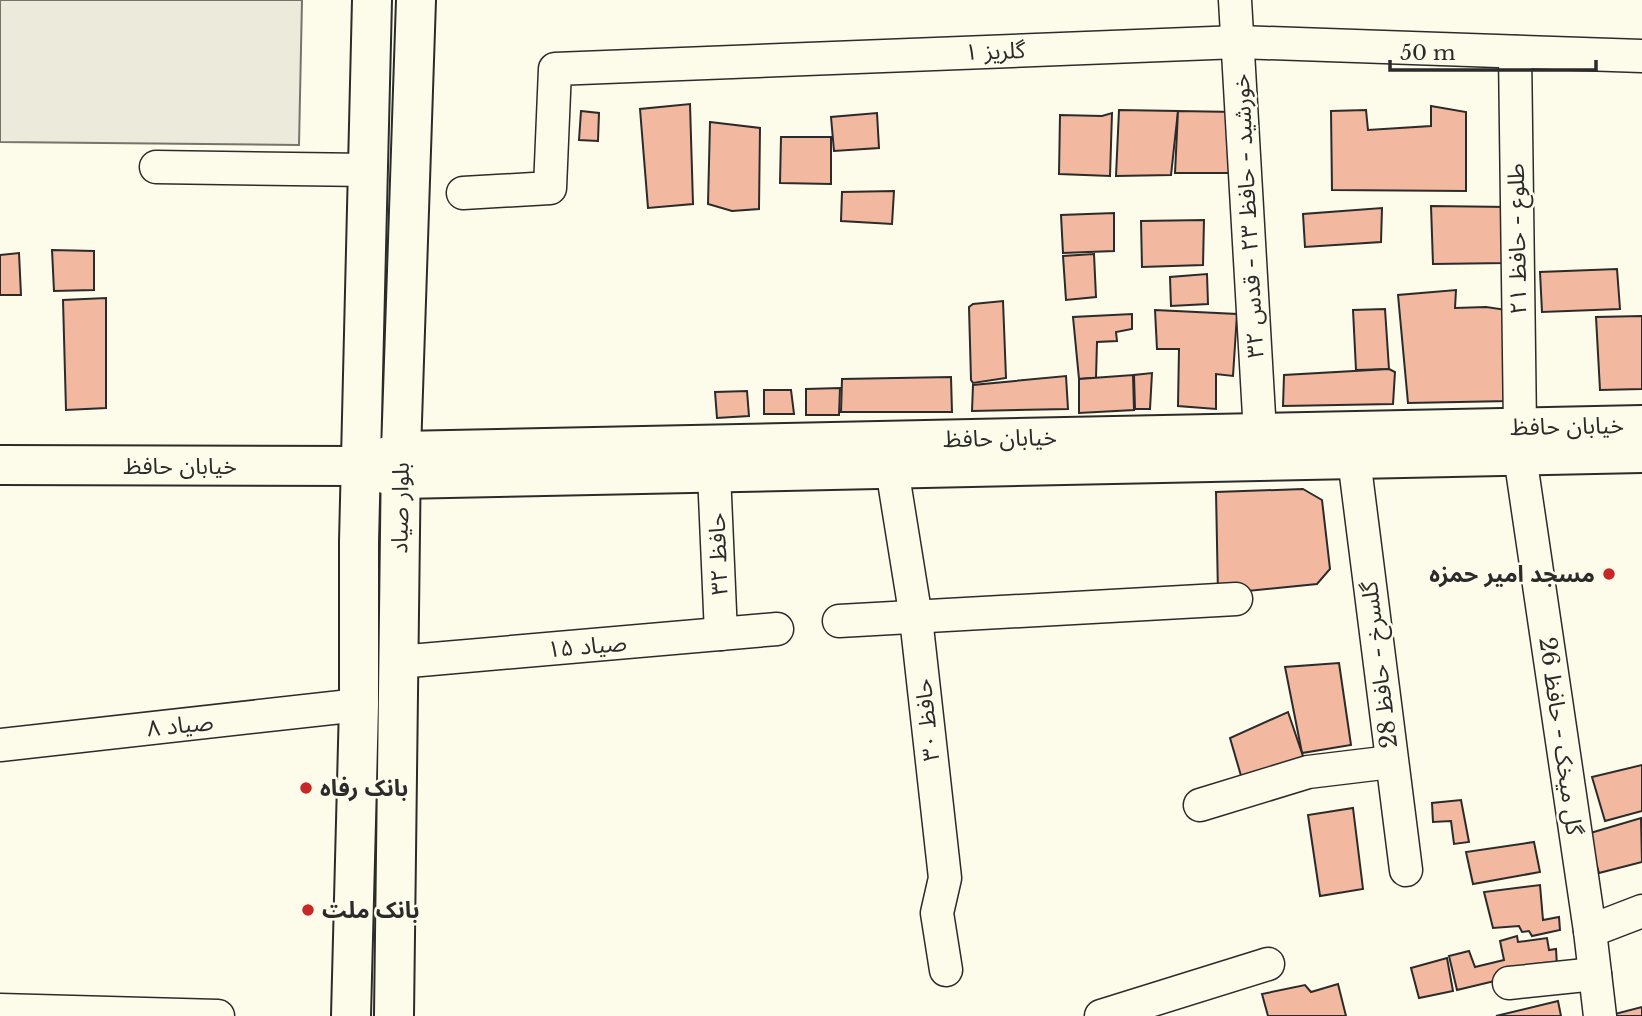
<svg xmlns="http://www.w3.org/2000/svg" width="1642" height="1016" font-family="'Libre Baskerville','Noto Sans Arabic',serif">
	<rect width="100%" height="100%" fill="#fdfbea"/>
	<path fill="#eceadb" stroke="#74746e" stroke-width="2" d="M0 0H302L299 145 0 142Z"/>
	<g fill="#f2b8a0" stroke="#2b2b2b" stroke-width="2">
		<path d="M690 104 693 204 648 208 640 109Z"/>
		<path d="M1431 106 1466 112V191L1332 190 1331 111 1366 110 1368 130 1431 126Z"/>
		<path d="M1119 110 1178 111 1171 175 1116 176Z"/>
		<path d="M581 111 599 113 598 141 579 140Z"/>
		<path d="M1178 111 1235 112 1232 173H1175Z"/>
		<path d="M877 113 879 148 834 151 831 117Z"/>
		<path d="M1112 113 1110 176 1059 174 1060 115 1102 116Z"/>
		<path d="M710 122 760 128 759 209 732 211 708 204Z"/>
		<path d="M781 137H831V184L780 183Z"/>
		<path d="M894 191 892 224 841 221 842 192Z"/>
		<path d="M1431 206 1509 207 1507 263 1433 264Z"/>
		<path d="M1382 208 1381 242 1305 247 1303 214Z"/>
		<path d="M1114 213V251L1063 253 1061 215Z"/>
		<path d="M1204 220 1203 265 1142 267 1141 221Z"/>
		<path d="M52 250 94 251V290L54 291Z"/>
		<path d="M19 253 21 295H0V255Z"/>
		<path d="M1094 254 1096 297 1066 300 1063 256Z"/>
		<path d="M1617 269 1620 309 1542 312 1540 272Z"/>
		<path d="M1207 274 1208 304 1171 306 1170 277Z"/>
		<path d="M1456 290 1455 308 1486 307 1507 310 1509 401 1408 403 1398 295Z"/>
		<path d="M106 298V408L66 410 63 300Z"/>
		<path d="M1003 301 1006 378 973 383 971 380 969 307 973 304Z"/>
		<path d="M1385 309 1389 369 1356 370 1353 310Z"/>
		<path d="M1155 310 1237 314 1233 376 1216 374V409L1178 406 1179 349H1157Z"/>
		<path d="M1132 314V329L1116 332 1117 341 1097 342 1096 378 1079 379 1073 317Z"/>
		<path d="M1642 316V389L1600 390 1596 317Z"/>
		<path d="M1389 369 1395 372 1393 404 1283 406 1284 375Z"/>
		<path d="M1152 373 1150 409H1135L1134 375Z"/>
		<path d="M1133 375 1134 410 1079 413V379Z"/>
		<path d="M1066 376 1068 409 972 411 973 385Z"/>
		<path d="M951 377 952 412H841L842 379Z"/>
		<path d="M840 388 839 415H806V389Z"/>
		<path d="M764 390H791L794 414H764Z"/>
		<path d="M747 391 749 416 717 418 715 392Z"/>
		<path d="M1303 489 1322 500 1330 569 1317 584 1218 594 1216 492Z"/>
		<path d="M1339 663 1351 745 1302 753 1285 667Z"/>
		<path d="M1288 712 1306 765 1244 786 1230 738Z"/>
		<path d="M1642 765V811L1605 821 1592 777Z"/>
		<path d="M1461 800 1469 842 1454 844 1451 821 1433 822 1432 803Z"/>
		<path d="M1353 808 1363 889 1320 896 1308 815Z"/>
		<path d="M1641 818 1642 862 1599 873 1587 834Z"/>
		<path d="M1534 842 1540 872 1473 884 1466 852Z"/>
		<path d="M1540 885 1543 920 1559 917 1560 930 1532 936 1529 931 1522 932 1519 926 1493 928 1484 892Z"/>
		<path d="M1517 936 1518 942 1547 938 1549 950 1556 949 1557 966 1457 990 1449 956 1469 951 1475 967 1504 960 1500 941Z"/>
		<path d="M1447 958 1453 991 1419 998 1411 968Z"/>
		<path d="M1338 984 1346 1016H1268L1262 994 1305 985 1311 992Z"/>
		<path d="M1558 1001 1561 1016H1496Z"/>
		<path d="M1642 1007V1016H1611V1015Z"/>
	</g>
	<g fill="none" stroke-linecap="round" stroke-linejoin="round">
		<defs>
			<g id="minor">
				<path d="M1235 0 1260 433"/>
				<path d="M1515 52 1520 427"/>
				<path d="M156 167 368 170"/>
				<path d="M463 193 550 188 555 69 1238 42 1642 56"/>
				<path d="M1520 456 1590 931 1600 1016"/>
				<path d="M1354 459 1406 870"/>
				<path d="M892 469 916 618 945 878 937 913 946 970"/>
				<path d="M714 473 721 634"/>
				<path d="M839 621 1236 599"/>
				<path d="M398 662 777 629"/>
				<path d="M0 745 359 705"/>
				<path d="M1200 805 1308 772 1391 762"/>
				<path d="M1590 931 1642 911"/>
				<path d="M1509 983 1595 974"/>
				<path d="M0 1010 218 1016"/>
				<path d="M1101 1016 1268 964"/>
			</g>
			<g id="major">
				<path d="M0 465 361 466 400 479 1642 453"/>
				<path d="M361 466 401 451 1642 425"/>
				<path d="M351 1016 359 705V542L372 0"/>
				<path d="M394 1016 401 451 416 0"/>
			</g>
		</defs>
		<use href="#minor" stroke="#2b2b2b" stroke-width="35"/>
		<use href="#major" stroke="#2b2b2b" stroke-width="42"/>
		<use href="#minor" stroke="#fdfbea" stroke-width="32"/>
		<use href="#major" stroke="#fdfbea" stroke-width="38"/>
	</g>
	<g fill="#c62828" stroke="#fdfbea" stroke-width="2.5">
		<circle cx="1609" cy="574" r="7"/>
		<circle cx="306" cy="788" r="7"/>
		<circle cx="308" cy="910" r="7"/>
	</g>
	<g text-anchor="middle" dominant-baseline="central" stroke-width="5" stroke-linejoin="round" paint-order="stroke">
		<g font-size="23" fill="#2b2b2b" stroke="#fdfbea">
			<text transform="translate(995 51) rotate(-2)">گلریز ۱</text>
			<text transform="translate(1248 216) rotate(-93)">خورشید - حافظ ۲۳ - قدس ۳۲</text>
			<text transform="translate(1517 239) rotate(-91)">طلوع - حافظ ۲۱</text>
			<text transform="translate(1567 426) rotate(-1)">خیابان حافظ</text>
			<text transform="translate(1000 438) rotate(-1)">خیابان حافظ</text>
			<text x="180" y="466">خیابان حافظ</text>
			<text transform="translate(400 508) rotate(-89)">بلوار صیاد</text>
			<text transform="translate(718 554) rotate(-92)">حافظ ۳۲</text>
			<text transform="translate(587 646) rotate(-5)">صیاد ۱۵</text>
			<text transform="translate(1379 665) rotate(-97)">گلسرخ - حافظ 28</text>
			<text transform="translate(927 720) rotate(-96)">حافظ ۳۰</text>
			<text transform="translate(180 725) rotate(-6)">صیاد ۸</text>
			<text transform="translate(1561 736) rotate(82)">گل میخک - حافظ 26</text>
		</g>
		<g font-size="23" font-weight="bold" fill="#2b2b2b" stroke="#fdfbea" text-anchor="start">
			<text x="1595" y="574" text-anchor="end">مسجد امیر حمزه</text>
			<text x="320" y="788">بانک رفاه</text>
			<text x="322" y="910">بانک ملت</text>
		</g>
	</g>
	<path d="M1390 60v10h206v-10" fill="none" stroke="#2b2b2b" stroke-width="3.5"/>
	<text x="1400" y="60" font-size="21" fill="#2b2b2b" stroke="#fdfbea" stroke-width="5" paint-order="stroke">50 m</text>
</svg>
